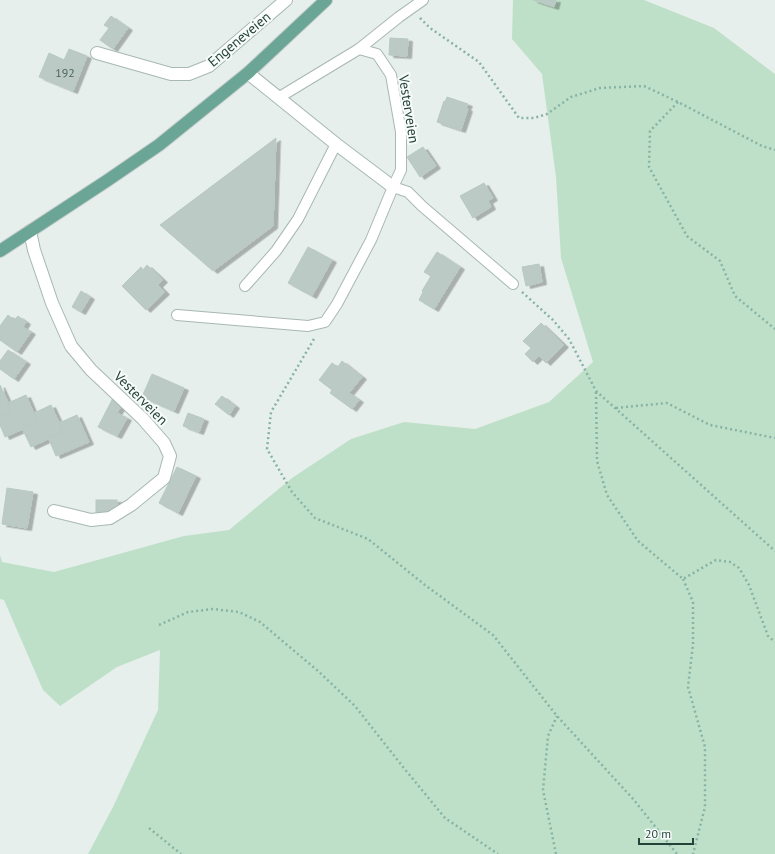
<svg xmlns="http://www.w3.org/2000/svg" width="775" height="854" font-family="'PT Sans',sans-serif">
	<defs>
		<filter id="shadow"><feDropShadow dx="4.5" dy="2.5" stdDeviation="0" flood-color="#0004"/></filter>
	</defs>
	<rect width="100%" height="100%" fill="#e6efeb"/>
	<path fill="#bfe0c8" d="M513 0H644L714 28 775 74V854H88L113 807 158 710 160 650 117 667 60 706 43 690 4 600 0 599V555L2 562 54 572 184 536 229 530 292 478 351 439 404 422 475 429 549 402 593 362 561 258 556 177 542 74 512 39Z"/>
	<g fill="#bbcac4" stroke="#b8c9c2" filter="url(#shadow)">
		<path d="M533 0H556L554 7Z"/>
		<path d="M111 16 128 28 113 49 100 40 109 28 104 25Z"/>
		<path d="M390 38 408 39 407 56 389 55Z"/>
		<path d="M69 49 87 56 73 91 39 77 49 53 64 60Z"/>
		<path d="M447 97 468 104 466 108 468 109 461 130 437 122 444 101 445 102Z"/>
		<path d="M276 138 273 226 213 271 160 225Z"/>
		<path d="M423 147 436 166 420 177 407 157Z"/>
		<path d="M484 183 493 198 488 201 491 207 473 218 460 196Z"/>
		<path d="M308 247 332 260 312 296 288 283Z"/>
		<path d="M437 252 460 267 434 309 419 300 423 292 422 291 431 276 424 272Z"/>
		<path d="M539 264 542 282 526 286 522 267Z"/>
		<path d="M147 265 163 280 158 285 165 292 146 310 122 286 141 267 143 270Z"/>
		<path d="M81 291 90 297 81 312 72 307Z"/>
		<path d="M8 315 14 320 18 316 26 322 23 327 31 332 17 352 0 340V326Z"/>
		<path d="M541 323 564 345 546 363 539 356 533 362 525 354 531 348 523 341Z"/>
		<path d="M8 350 26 362 14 379 0 369V361Z"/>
		<path d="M342 361 362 377 349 393 359 400 352 409 330 393 332 390 319 380 332 363 338 367Z"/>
		<path d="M152 374 184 388 174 411 142 397Z"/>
		<path d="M0 385 12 411 0 416Z"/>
		<path d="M26 395 37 421 22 428 23 429 5 437 0 425V416L12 411 8 403Z"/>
		<path d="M222 396 235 406 229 415 215 404Z"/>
		<path d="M113 398 123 403 117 413 127 418 117 436 98 427Z"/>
		<path d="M51 405 63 431 48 437V439L31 447 22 428 37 421 34 413Z"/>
		<path d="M188 413 204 419 199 432 183 426Z"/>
		<path d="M77 415 89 442 56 456 48 437 63 431 59 423Z"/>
		<path d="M177 467 196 476 178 513 159 503Z"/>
		<path d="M7 488 33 492 27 528 2 524Z"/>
		<rect x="96" y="500" width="21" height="13"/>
	</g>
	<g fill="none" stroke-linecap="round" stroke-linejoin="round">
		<defs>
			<g id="lane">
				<path d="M359 49 399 17 423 0"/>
				<path d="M393 187 408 192 422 206 513 284"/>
				<path d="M245 286 276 251 298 219 336 144"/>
				<path d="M177 315 308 326 325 322 337 304 371 240 393 187 401 170V132L391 75 377 54 359 49 278 98"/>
			</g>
			<g id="street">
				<path d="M97 53 171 74H189L209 66 286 0"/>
				<path d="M248 73 336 144 393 187"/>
				<path d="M30 231 34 250 52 303 71 346 91 370 143 419 164 443 170 456 164 478 131 505 110 518 91 520 54 511"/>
			</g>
			<path id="primary" d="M0 251 108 180 159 145 248 73 326 0"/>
		</defs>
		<use href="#lane" stroke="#a8b8b2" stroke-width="12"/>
		<use href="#street" stroke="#a8b8b2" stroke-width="14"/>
		<use href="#primary" stroke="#c2cac8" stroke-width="14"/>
		<g stroke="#86b3a5" stroke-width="2.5" stroke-dasharray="2 3" stroke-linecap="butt">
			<path d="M420 18 430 28 479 62 519 118H534L547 114 571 97 600 88 644 86 678 102 762 146 775 150"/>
			<path d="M678 102 650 131 649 167 687 236 720 261 735 296 775 329"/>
			<path d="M522 292 553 320 569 339 596 391 775 551"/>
			<path d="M314 339 271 412 267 449 292 492 315 518 368 539 425 585 493 635 557 716 634 800 677 854"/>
			<path d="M596 392 597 461 607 495 638 541 683 579 716 560 730 562 739 568 749 585 768 636 775 642"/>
			<path d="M616 408 667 403 710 425 775 438"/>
			<path d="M683 579 693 602V644L688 687 705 747V807L693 854"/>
			<path d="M159 625 188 612 213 609 239 612 260 622 318 671 355 706 403 767 445 818 498 854"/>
			<path d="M149 828 181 854"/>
			<path d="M556 854 543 790 548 736 557 716"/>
		</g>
		<use href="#lane" stroke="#fff" stroke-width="10"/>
		<use href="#street" stroke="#fff" stroke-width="12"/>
		<use href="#primary" stroke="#6aa596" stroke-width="12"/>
	</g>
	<g text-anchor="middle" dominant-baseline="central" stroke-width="4" stroke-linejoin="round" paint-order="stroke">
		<g font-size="12" fill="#4a645c">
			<text x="65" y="72">192</text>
		</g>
		<g font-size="14" fill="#24423a" stroke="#f7fbf9">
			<text transform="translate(239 39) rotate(-40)">Engeneveien</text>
			<text transform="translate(409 109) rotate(81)">Vesterveien</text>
			<text transform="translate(141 398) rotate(45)">Vesterveien</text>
		</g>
	</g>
	<path d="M639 838v6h54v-6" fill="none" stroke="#24423a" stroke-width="2"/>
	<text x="645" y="838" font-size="12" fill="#24423a" stroke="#f7fbf9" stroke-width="3" paint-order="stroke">20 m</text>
</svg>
